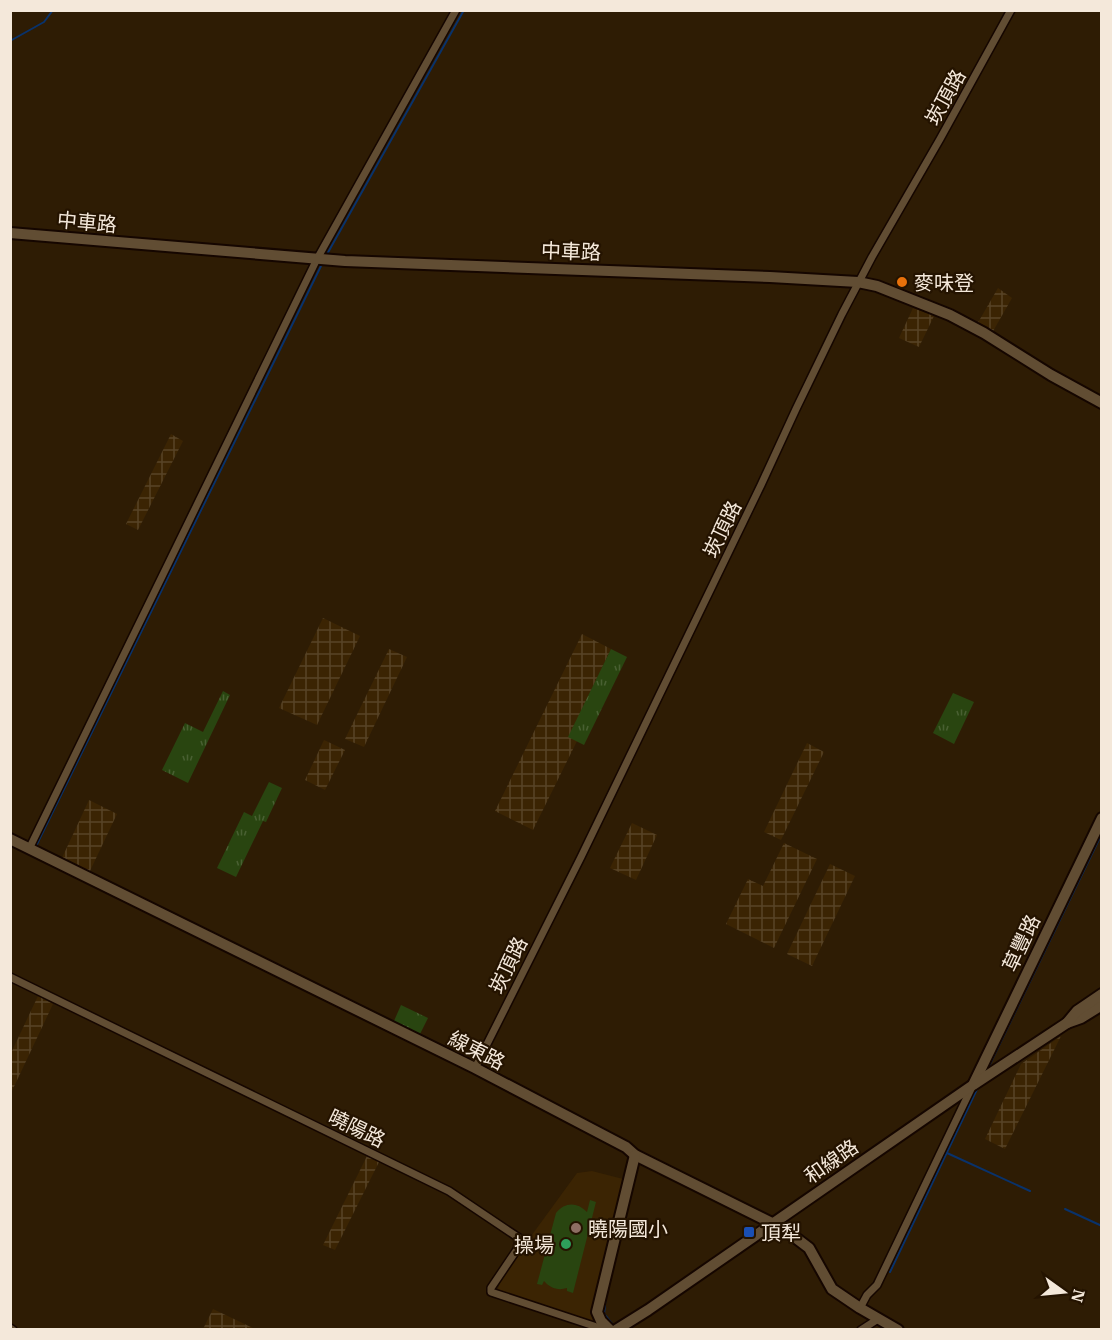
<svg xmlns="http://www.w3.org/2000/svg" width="1112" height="1340" font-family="'IBM Plex Serif','Noto Sans TC',serif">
	<defs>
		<pattern id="industrial-grid" width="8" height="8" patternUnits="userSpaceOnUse" patternTransform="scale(1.5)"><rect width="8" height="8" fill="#3b2403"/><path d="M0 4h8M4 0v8" fill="none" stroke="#584427"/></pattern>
		<pattern id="grass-tufts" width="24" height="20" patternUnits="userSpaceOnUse" patternTransform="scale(1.5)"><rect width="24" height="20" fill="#294510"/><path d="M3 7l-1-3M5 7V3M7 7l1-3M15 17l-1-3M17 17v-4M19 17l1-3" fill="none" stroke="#496032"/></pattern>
	</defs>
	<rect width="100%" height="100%" fill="#2e1c04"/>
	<g fill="url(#industrial-grid)">
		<path d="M998 288 1012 298 992 333 976 326Z"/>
		<path d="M913 308 934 316 919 347 899 338Z"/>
		<path d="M171 434 183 441 138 530 126 524Z"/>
		<path d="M323 618 360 636 317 725 279 708Z"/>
		<path d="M582 634 611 649 569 737 577 741 533 830 495 811Z"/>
		<path d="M389 649 407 657 364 747 345 739Z"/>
		<path d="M324 740 345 750 325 790 305 780Z"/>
		<path d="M807 743 824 752 781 840 764 832Z"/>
		<path d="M89 800 117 814 89 873 61 860Z"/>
		<path d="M632 823 657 835 636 880 610 868Z"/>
		<path d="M784 843 817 859 774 948 726 924 748 879 763 886Z"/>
		<path d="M830 864 855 876 812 966 787 954Z"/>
		<path d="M38 996 53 1004 11 1093V1053Z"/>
		<path d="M1061 1036 1005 1149 985 1139 1021 1064Z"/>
		<path d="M367 1156 379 1162 335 1250 323 1245Z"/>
		<path d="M213 1309 255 1329H203Z"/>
	</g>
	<path fill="#3b2403" d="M592 1171 627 1180 595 1314 596 1323 497 1292 502 1276 577 1173Z"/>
	<g fill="url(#grass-tufts)">
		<path d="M611 649 627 657 584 745 568 737Z"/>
		<path d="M223 691 230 695 188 783 162 770 185 723 203 732Z"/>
		<path d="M953 693 974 702 954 744 933 733Z"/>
		<path d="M269 782 282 788 266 822 263 821 236 877 217 868 244 812 252 816Z"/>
		<path d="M401 1005 428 1018 420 1034 394 1021Z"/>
	</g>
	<path fill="#294510" d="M590 1200 596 1202 573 1293 567 1291V1288C558 1291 550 1288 544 1281L542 1285 537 1284 556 1213C565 1202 577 1202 587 1212Z"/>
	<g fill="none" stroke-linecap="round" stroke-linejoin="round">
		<g stroke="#09326b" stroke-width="2">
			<path d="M10 41 44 22 53 10"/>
			<path d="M326 256 464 10"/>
			<path d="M36 846 322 264"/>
			<path d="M986 1072 1102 833"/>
			<path d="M947 1153 1030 1191"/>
			<path d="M1065 1209 1102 1226"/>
			<path d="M890 1272 979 1085"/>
			<path d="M606 1295 604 1314 613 1325"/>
		</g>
		<defs>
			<g id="street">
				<path d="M29 849 317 259 456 10"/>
				<path d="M10 977 449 1191 519 1238 518 1248 491 1288V1292L606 1330"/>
				<path d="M475 1068 581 857 761 485 796 409 842 314 872 257 940 139 1011 10"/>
				<path d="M860 1308 867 1295 877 1285 972 1087"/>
				<path d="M10 1328 13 1330"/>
				<path d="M861 1330 878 1319"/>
			</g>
			<g id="secondary">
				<path d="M10 233 345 261 770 277 858 282 877 286 950 315 984 333 1051 375 1102 403"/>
				<path d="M10 839 475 1068 626 1147 635 1155 784 1229 809 1248 832 1289 860 1308 898 1330"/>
				<path d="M1067 1023 1081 1018 1102 1005"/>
				<path d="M974 1083 1102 818"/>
				<path d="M610 1330 601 1321 597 1312 635 1155"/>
				<path d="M616 1330 648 1310 973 1085 1067 1023 1077 1011 1102 994"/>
			</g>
		</defs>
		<use href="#street" stroke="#150600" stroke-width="10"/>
		<use href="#secondary" stroke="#150600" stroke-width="14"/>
		<use href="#street" stroke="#614d33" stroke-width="7"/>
		<use href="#secondary" stroke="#614d33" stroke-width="10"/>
	</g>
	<circle fill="#e8710a" stroke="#241300" stroke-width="2" cx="902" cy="282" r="6"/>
	<circle fill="#8d6e63" stroke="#241300" stroke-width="2" cx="576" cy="1228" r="6"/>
	<rect fill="#1a4fb4" stroke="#241300" stroke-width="2" x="743" y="1226" width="12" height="12" rx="3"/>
	<circle fill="#2e9e5b" stroke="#241300" stroke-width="2" cx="566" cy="1244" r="6"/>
	<g text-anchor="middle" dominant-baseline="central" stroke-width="4.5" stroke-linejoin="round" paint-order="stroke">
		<g font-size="20" fill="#f4e8da" stroke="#241300">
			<text transform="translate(945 97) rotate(-61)">崁頂路</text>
			<text transform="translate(87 222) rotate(5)">中車路</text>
			<text transform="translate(571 251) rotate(2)">中車路</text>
			<text transform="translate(722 529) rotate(-64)">崁頂路</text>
			<text transform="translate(1021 943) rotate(-65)">草豐路</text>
			<text transform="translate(508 965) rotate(-64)">崁頂路</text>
			<text transform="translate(477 1050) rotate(27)">線東路</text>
			<text transform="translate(357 1128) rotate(26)">曉陽路</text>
			<text transform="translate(831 1161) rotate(-35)">和線路</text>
		</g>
		<g font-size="20" fill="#f4e8da" stroke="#241300" text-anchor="start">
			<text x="914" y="282">麥味登</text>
			<text x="588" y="1228">曉陽國小</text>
			<text x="761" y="1232">頂犁</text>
			<text x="554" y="1244" text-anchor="end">操場</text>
		</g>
	</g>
	<rect width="1112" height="1340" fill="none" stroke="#f4e8da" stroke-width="24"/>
	<g transform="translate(1064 1292) rotate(105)" stroke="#241300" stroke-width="4.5" paint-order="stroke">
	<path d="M0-4.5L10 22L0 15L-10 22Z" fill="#f4e8da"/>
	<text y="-9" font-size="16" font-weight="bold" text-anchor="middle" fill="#f4e8da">N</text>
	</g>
</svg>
